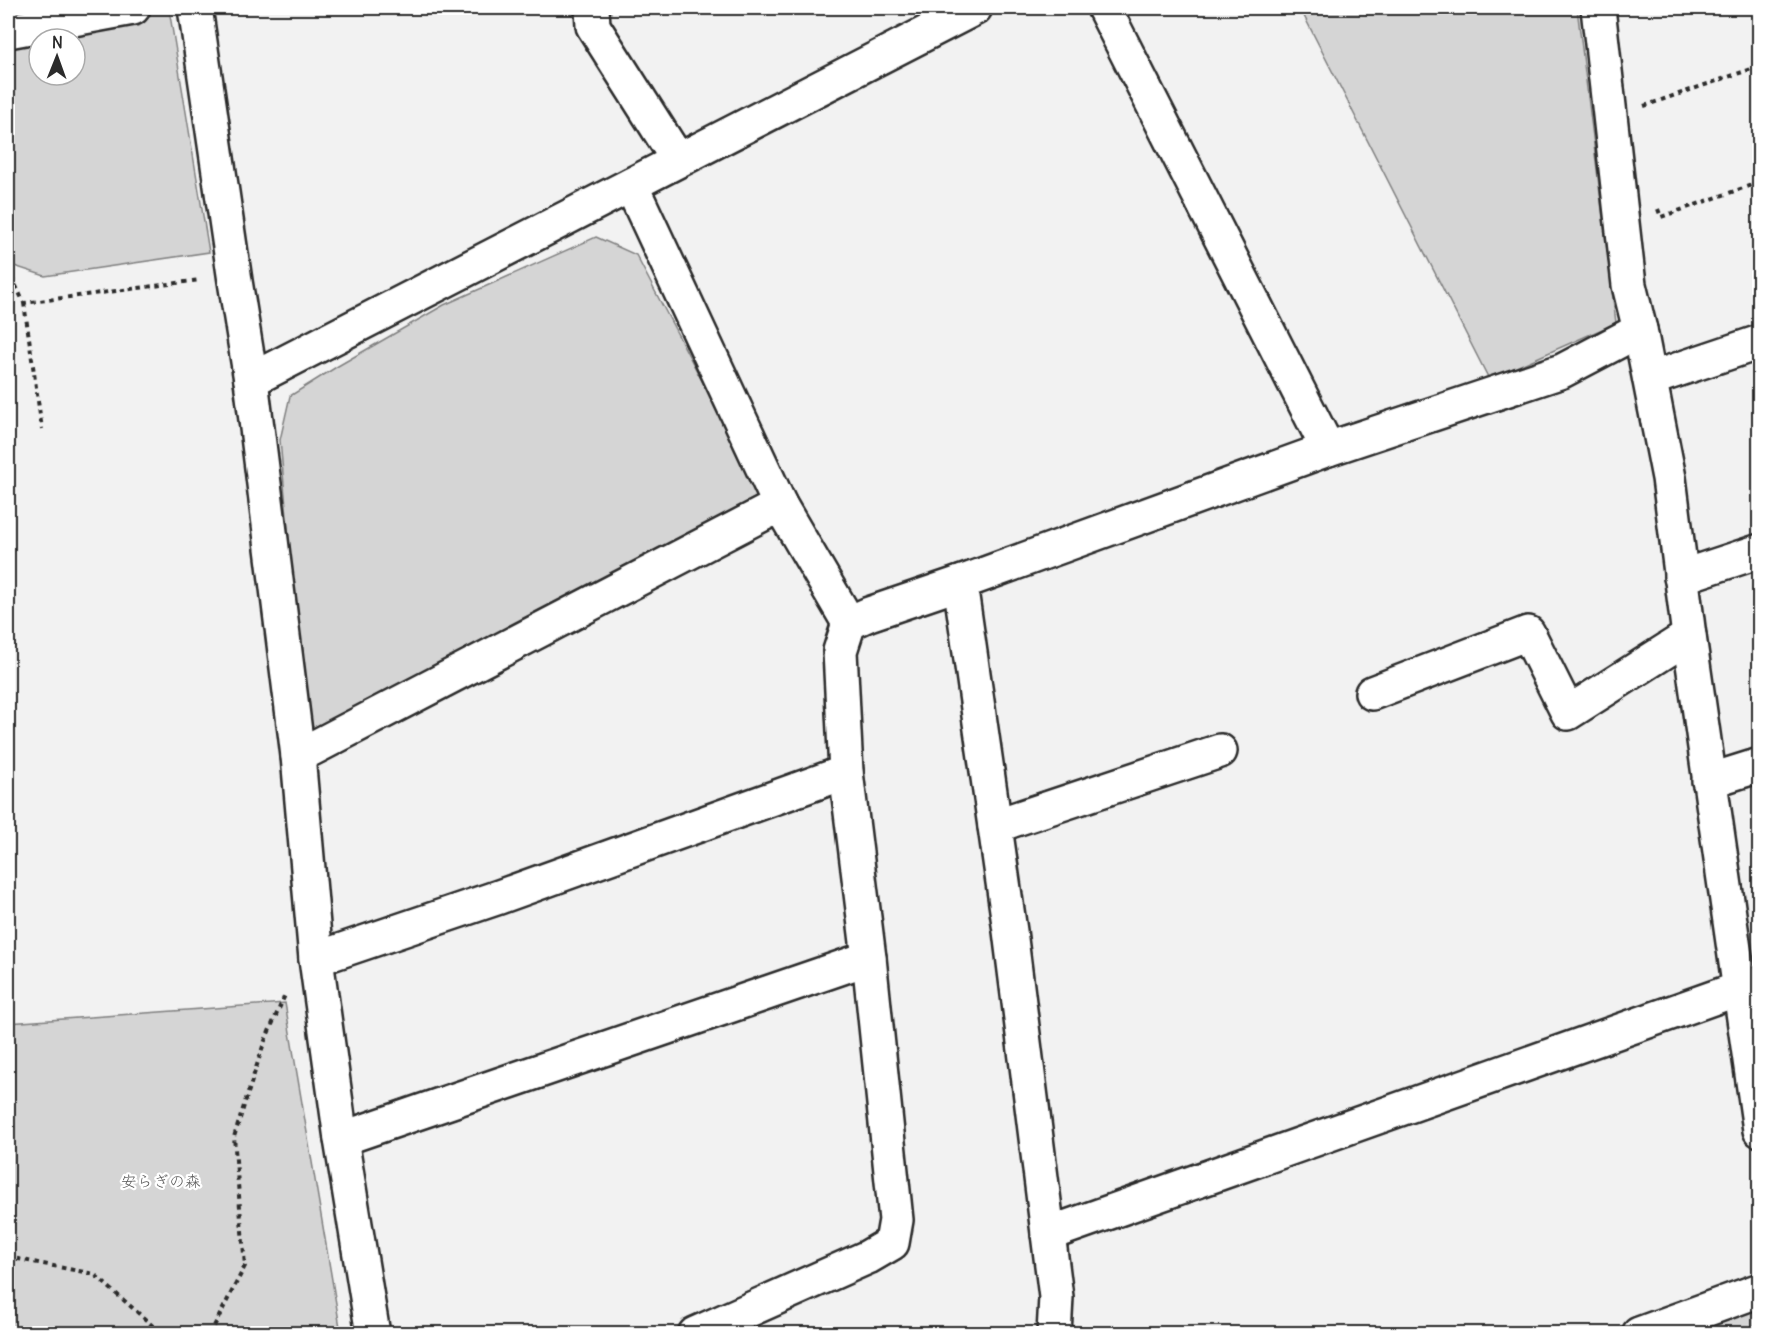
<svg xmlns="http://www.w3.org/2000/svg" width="1767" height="1341" font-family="Delius,'Klee One',sans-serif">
	<rect width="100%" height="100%" fill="#f2f2f2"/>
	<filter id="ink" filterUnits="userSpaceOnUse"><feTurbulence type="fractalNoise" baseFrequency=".0167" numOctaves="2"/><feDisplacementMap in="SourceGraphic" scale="12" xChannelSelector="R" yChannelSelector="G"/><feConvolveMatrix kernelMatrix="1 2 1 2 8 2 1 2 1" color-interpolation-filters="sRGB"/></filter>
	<g filter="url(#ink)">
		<g fill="#d5d5d5" stroke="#808080" stroke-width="1.5" fill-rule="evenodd">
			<path d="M1300 8H1577L1616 323 1489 379Z"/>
			<path d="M169 9 209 252 45 276 8 264V38ZM39 39H75V75H39Z"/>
			<path d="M596 237 636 255 764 499 307 738 280 440 290 396 338 366 444 305Z"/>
			<path d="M285 1003 341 1333H8V1023Z"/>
			<path d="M1759 1301V1333H1671Z"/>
		</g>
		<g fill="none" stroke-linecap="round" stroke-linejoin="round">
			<defs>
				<g id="street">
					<path d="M195 8 235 281 251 380 298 756 316 959 341 1139 373 1334"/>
					<path d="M592 8 593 26 678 160"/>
					<path d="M1104 8 1328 449"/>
					<path d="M631 185 780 505 849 623"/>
					<path d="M1640 330 1669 478 1689 636 1760 1130"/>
					<path d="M1650 379 1760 342"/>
					<path d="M1681 577 1760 551"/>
					<path d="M960 583 1010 931 1056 1297 1054 1334"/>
					<path d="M1372 693 1528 633 1568 713 1689 636"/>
					<path d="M298 756 780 505"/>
					<path d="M1709 781 1760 765"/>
					<path d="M995 826 1220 751"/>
					<path d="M316 959 499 897 846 772"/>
					<path d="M341 1139 869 958"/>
					<path d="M1048 1234 1738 989 1758 984"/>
					<path d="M695 1334 868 1257 892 1243 896 1220 869 958 846 772 840 651 849 623 869 614 960 583 1328 449 1562 371 1640 330 1629 285 1598 8"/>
					<path d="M1639 1334 1760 1290"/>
				</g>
				<g id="secondary">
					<path d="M8 31 133 8"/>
					<path d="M251 380 975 8"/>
				</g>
			</defs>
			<use href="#street" stroke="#2b2b2b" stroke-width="38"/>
			<use href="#secondary" stroke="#2b2b2b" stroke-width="38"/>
			<g stroke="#2b2b2b" stroke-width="4" stroke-dasharray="4.5 4.5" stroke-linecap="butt">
				<path d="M1644 106 1760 66"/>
				<path d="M1658 209 1661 217 1760 182"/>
				<path d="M8 269 24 303 200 280"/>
				<path d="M24 303 42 429"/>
				<path d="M8 1257 94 1274 162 1334"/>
				<path d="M210 1334 245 1266 234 1137 264 1043 285 995"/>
			</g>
			<use href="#street" stroke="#fff" stroke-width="33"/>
			<use href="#secondary" stroke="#fff" stroke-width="33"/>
		</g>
	</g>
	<g text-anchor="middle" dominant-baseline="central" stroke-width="4.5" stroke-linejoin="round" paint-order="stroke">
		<g font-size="16" fill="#565656" stroke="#fff">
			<text x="161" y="1181">安らぎの森</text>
		</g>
	</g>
	<rect width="1767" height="1341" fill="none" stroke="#fff" stroke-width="30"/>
	<rect x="15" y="15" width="1737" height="1311" fill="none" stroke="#2b2b2b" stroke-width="2" filter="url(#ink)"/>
	<g transform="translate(57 57) rotate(1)"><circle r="28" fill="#ffffff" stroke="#aaaaaa" stroke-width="1.5"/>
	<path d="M0-4.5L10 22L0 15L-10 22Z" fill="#2b2b2b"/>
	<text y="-9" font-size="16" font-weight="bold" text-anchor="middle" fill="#2b2b2b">N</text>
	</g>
</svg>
